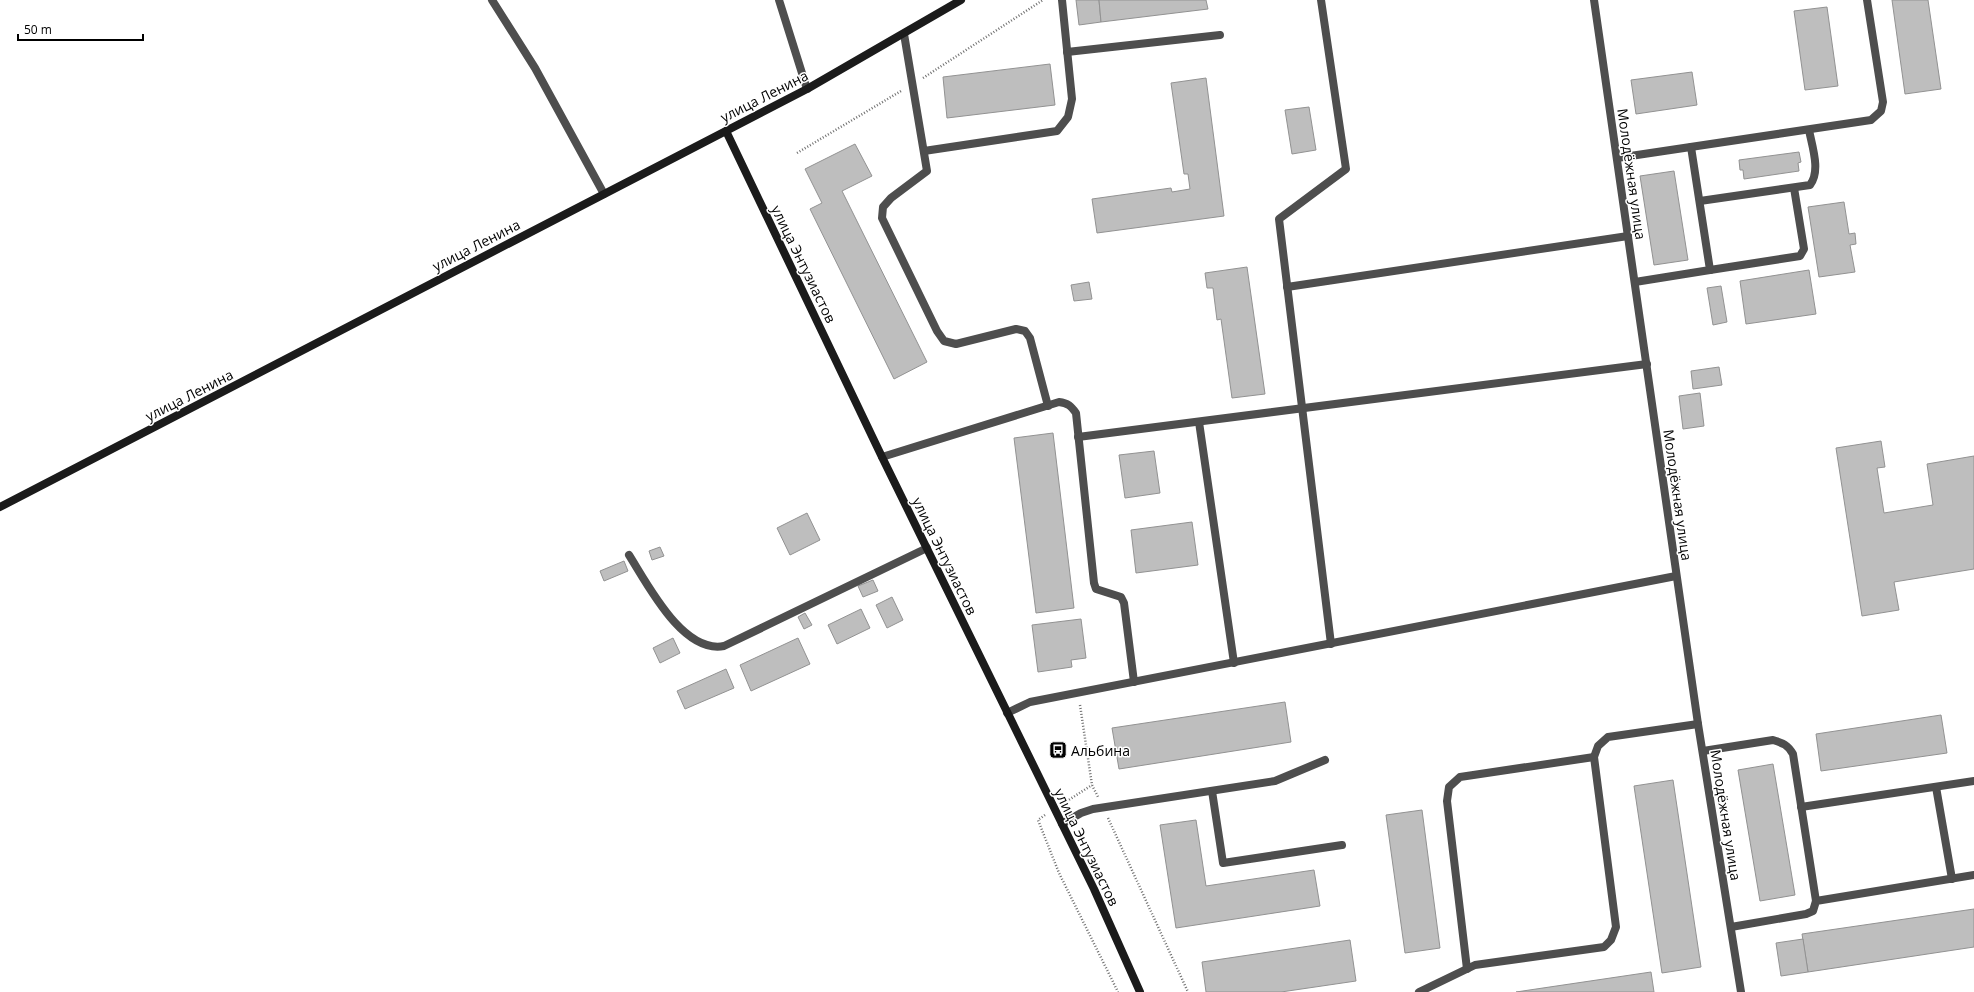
<svg xmlns="http://www.w3.org/2000/svg" width="1974" height="992" font-family="'Open Sans',sans-serif">
	<rect width="100%" height="100%" fill="#fff"/>
	<g fill="#bebebe" stroke="#929292">
		<path d="M1076 0H1099L1101 22 1079 25Z"/>
		<path d="M1099 0H1206L1208 9 1101 22Z"/>
		<path d="M1892 0H1928L1941 89 1905 94Z"/>
		<path d="M1827 7 1838 86 1805 90 1794 11Z"/>
		<path d="M1050 64 1055 105 947 118 943 77Z"/>
		<path d="M1692 72 1697 105 1636 114 1631 80Z"/>
		<path d="M1206 78 1224 216 1097 233 1092 199 1171 188 1172 192 1190 189 1188 174H1184L1171 83Z"/>
		<path d="M1309 107 1316 150 1292 154 1285 110Z"/>
		<path d="M855 144 872 176 842 191 927 362 894 379 810 209 822 203 805 169Z"/>
		<path d="M1799 152 1801 162 1798 163 1799 171 1744 179 1743 170H1740L1739 160Z"/>
		<path d="M1674 171 1688 260 1654 265 1640 176Z"/>
		<path d="M1844 202 1849 234 1855 233 1856 244 1850 245 1855 272 1819 277 1808 207Z"/>
		<path d="M1247 267 1265 394 1232 398 1221 319 1217 320 1213 288H1207L1205 273Z"/>
		<path d="M1809 270 1816 314 1746 324 1740 281Z"/>
		<path d="M1089 282 1092 299 1074 301 1071 285Z"/>
		<path d="M1721 286 1727 322 1713 325 1707 288Z"/>
		<path d="M1719 367 1722 385 1693 389 1691 371Z"/>
		<path d="M1700 393 1704 426 1683 429 1679 396Z"/>
		<path d="M1053 433 1074 608 1036 613 1014 438Z"/>
		<path d="M1881 441 1885 467 1877 468 1884 513 1933 505 1927 464 1974 456V569L1894 582 1899 610 1862 616 1836 448Z"/>
		<path d="M1154 451 1160 493 1125 498 1119 455Z"/>
		<path d="M807 513 820 540 790 555 777 528Z"/>
		<path d="M1192 522 1198 565 1136 573 1131 530Z"/>
		<path d="M660 547 664 556 652 560 649 551Z"/>
		<path d="M624 561 628 571 604 581 600 571Z"/>
		<path d="M873 580 878 591 863 597 858 586Z"/>
		<path d="M892 597 903 620 887 628 876 605Z"/>
		<path d="M861 609 870 628 837 644 828 625Z"/>
		<path d="M805 613 812 625 804 629 798 617Z"/>
		<path d="M1081 619 1086 658 1071 660 1072 667 1038 672 1032 625Z"/>
		<path d="M673 638 680 653 660 663 653 648Z"/>
		<path d="M798 638 810 664 751 691 740 665Z"/>
		<path d="M726 669 734 688 685 709 677 691Z"/>
		<path d="M1285 702 1291 742 1119 769 1112 728Z"/>
		<path d="M1941 715 1947 753 1821 771 1816 734Z"/>
		<path d="M1773 764 1795 895 1760 901 1738 770Z"/>
		<path d="M1673 780 1701 967 1662 973 1634 786Z"/>
		<path d="M1422 810 1440 948 1405 953 1386 815Z"/>
		<path d="M1196 820 1206 886 1314 870 1320 906 1176 928 1160 825Z"/>
		<path d="M1974 909V947L1808 972 1802 934Z"/>
		<path d="M1803 939 1808 972 1781 976 1776 943Z"/>
		<path d="M1350 940 1356 981 1281 992H1206L1202 962Z"/>
		<path d="M1651 972 1654 992H1516Z"/>
	</g>
	<g fill="none" stroke-linecap="round" stroke-linejoin="round">
		<g stroke="#707070" stroke-width="2.5" stroke-dasharray="1 2" stroke-linecap="butt">
			<path d="M923 78 1043 0"/>
			<path d="M797 153 901 91"/>
			<path d="M1080 705 1092 785 1098 797"/>
			<path d="M1064 803 1092 785"/>
			<path d="M1045 815 1038 820 1059 873 1118 992"/>
			<path d="M1108 818 1188 992"/>
		</g>
		<g stroke="#4e4e4e" stroke-width="8">
			<path d="M492 0 535 68 604 194"/>
			<path d="M779 0 807 89"/>
			<path d="M1321 0 1346 169 1279 219 1331 644"/>
			<path d="M904 34 927 171 891 198 883 207 882 218 937 331 944 341 956 344 1016 329 1025 331 1030 338 1048 406"/>
			<path d="M1067 52 1220 35"/>
			<path d="M924 151 1057 131 1068 117 1072 99 1062 0"/>
			<path d="M1617 158 1871 120 1881 111 1883 102 1867 0"/>
			<path d="M1700 201 1810 185C1821 171 1812 146 1809 130"/>
			<path d="M1710 270 1800 256 1804 249 1794 188"/>
			<path d="M1635 282 1710 270 1691 147"/>
			<path d="M1287 287 1628 236"/>
			<path d="M1199 422 1234 663"/>
			<path d="M1078 437 1647 364"/>
			<path d="M882 457 1059 402C1068 403 1071 406 1076 413L1094 583 1096 589 1121 597 1124 603 1134 682"/>
			<path d="M629 555C648 585 683 654 724 646L927 548"/>
			<path d="M1007 713 1030 702 1676 576"/>
			<path d="M1703 751 1773 740C1783 743 1788 745 1793 754L1816 901"/>
			<path d="M1936 787 1952 879"/>
			<path d="M1212 791 1223 863 1342 845"/>
			<path d="M1801 807 1974 781"/>
			<path d="M1062 824 1081 813 1093 809 1275 781 1325 760"/>
			<path d="M1731 927 1806 914 1813 911 1816 901 1974 875"/>
			<path d="M1467 969 1447 801 1449 787 1460 777 1594 757"/>
			<path d="M1419 992 1475 965 1604 947 1611 940 1616 927 1594 757 1598 746 1608 737 1698 724"/>
		</g>
		<path stroke="#4e4e4e" stroke-width="8" d="M1594 0 1698 724 1741 992"/>
		<g stroke="#1b1b1b" stroke-width="8">
			<path d="M726 131 882 457 1094 889 1140 992"/>
			<path d="M0 507 807 89 961 0"/>
		</g>
	</g>
	<defs>
		<symbol id="bus-square" viewBox="-11 -11 22 22"><rect x="-9" y="-9" width="18" height="18" rx="4" fill="#000" stroke="#fff"/><path d="M-5-6H5V4H4V6H2V4H-2V6H-4V4H-5ZM-3.5-4V0h7V-4ZM-3.5 1.2v1.5H-2V1.2ZM2 1.2v1.5H3.5V1.2Z" fill="#fff"/></symbol>
	</defs>
	<g fill-rule="evenodd">
		<use href="#bus-square" x="1048" y="740" width="20" height="20"/>
	</g>
	<g text-anchor="middle" dominant-baseline="central" stroke-width="3" stroke-linejoin="round" paint-order="stroke">
		<g font-size="14" fill="#000" stroke="#fff">
			<text transform="translate(764 96) rotate(-27)">улица Ленина</text>
			<text transform="translate(1632 174) rotate(82)">Молодёжная улица</text>
			<text transform="translate(476 245) rotate(-27)">улица Ленина</text>
			<text transform="translate(804 264) rotate(64)">улица Энтузиастов</text>
			<text transform="translate(189 395) rotate(-27)">улица Ленина</text>
			<text transform="translate(1678 495) rotate(82)">Молодёжная улица</text>
			<text transform="translate(945 556) rotate(64)">улица Энтузиастов</text>
			<text transform="translate(1726 815) rotate(81)">Молодёжная улица</text>
			<text transform="translate(1087 847) rotate(64)">улица Энтузиастов</text>
		</g>
		<g font-size="14" fill="#000" stroke="#fff" text-anchor="start">
			<text x="1071" y="750">Альбина</text>
		</g>
	</g>
	<path d="M18 34v6h125v-6" fill="none" stroke="#000000" stroke-width="2"/>
	<text x="24" y="34" font-size="12" fill="#000000" stroke="#ffffff" stroke-width="3" paint-order="stroke">50 m</text>
</svg>
